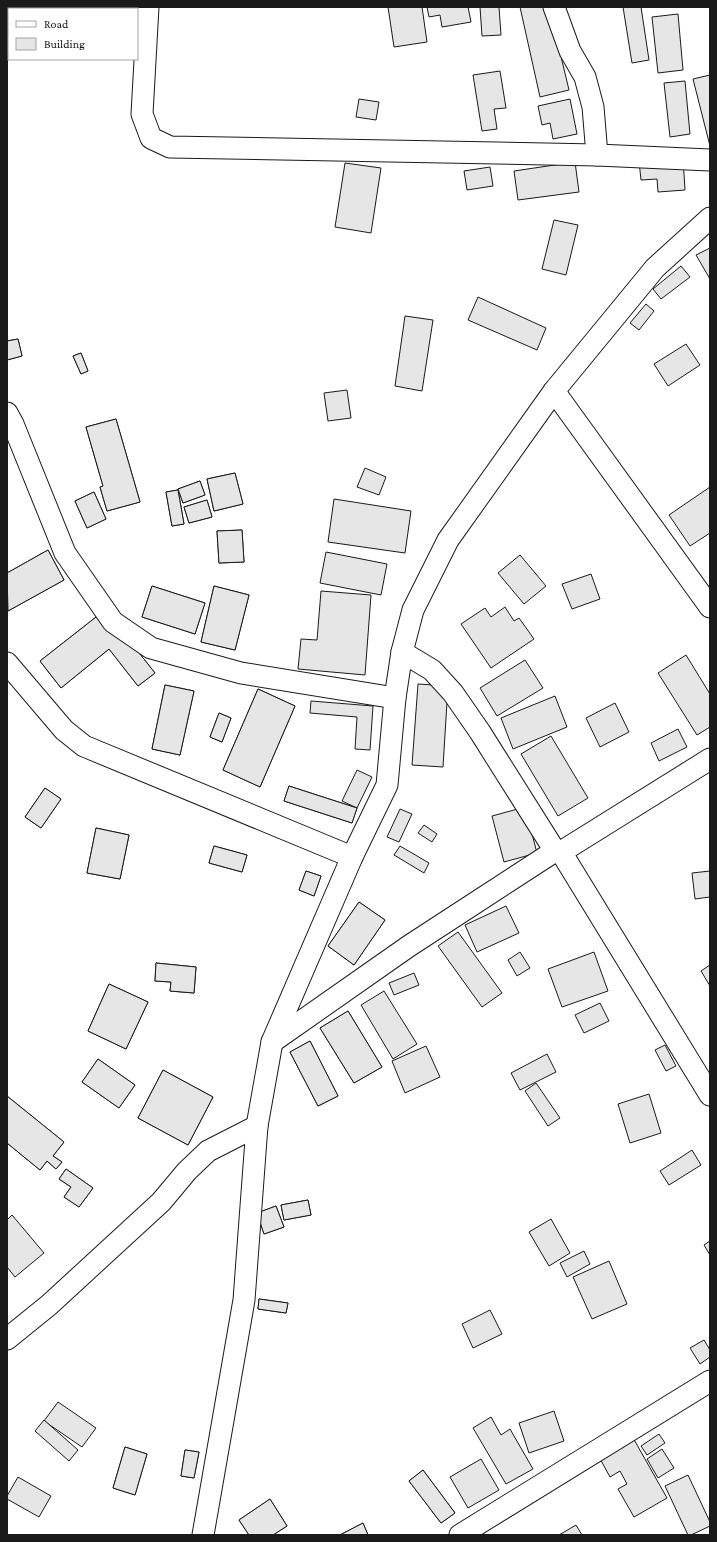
<svg xmlns="http://www.w3.org/2000/svg" width="717" height="1542" font-family="'Crimson Pro',serif">
	<rect width="100%" height="100%" fill="#fff"/>
	<g fill="#e6e6e6" stroke="#1a1a1a">
		<path d="M388 7H422L427 42 394 47Z"/>
		<path d="M427 7H468L471 22 442 27 440 15 429 17Z"/>
		<path d="M480 7H499L501 35 482 36Z"/>
		<path d="M520 7H547L556 44H558L569 90 540 97Z"/>
		<path d="M623 7H641L649 60 632 63Z"/>
		<path d="M678 14 683 70 658 73 652 17Z"/>
		<path d="M500 71 506 108 494 109 497 129 482 131 473 75Z"/>
		<path d="M710 75V146L693 79Z"/>
		<path d="M685 81 690 134 670 137 664 83Z"/>
		<path d="M359 99 379 102 376 120 356 117Z"/>
		<path d="M570 99 577 134 553 139 550 123 542 125 538 106Z"/>
		<path d="M683 158 685 190 658 192 657 179 641 180 639 161Z"/>
		<path d="M575 162 579 192 518 200 514 171Z"/>
		<path d="M345 163 381 168 371 233 335 227Z"/>
		<path d="M490 167 493 186 467 190 464 171Z"/>
		<path d="M554 220 578 225 566 275 542 269Z"/>
		<path d="M710 248V279L696 255Z"/>
		<path d="M681 266 690 277 661 299 653 289Z"/>
		<path d="M478 297 546 328 537 350 468 320Z"/>
		<path d="M646 304 654 311 639 330 630 323Z"/>
		<path d="M405 316 433 320 422 391 395 386Z"/>
		<path d="M18 339 22 356 7 360V341Z"/>
		<path d="M18 339 22 356 7 360V341Z"/>
		<path d="M686 344 700 365 668 386 654 364Z"/>
		<path d="M81 353 88 371 81 374 73 356Z"/>
		<path d="M81 353 88 371 81 374 73 356Z"/>
		<path d="M347 390 351 418 328 421 324 393Z"/>
		<path d="M116 419 140 502 107 511 100 487 103 486 86 427Z"/>
		<path d="M116 419 140 502 107 511 100 487 103 486 86 427Z"/>
		<path d="M365 468 386 477 379 495 357 487Z"/>
		<path d="M235 473 243 504 214 511 207 479Z"/>
		<path d="M235 473 243 504 214 511 207 479Z"/>
		<path d="M200 481 205 495 183 503 178 489Z"/>
		<path d="M200 481 205 495 183 503 178 489Z"/>
		<path d="M710 487V533L690 546 669 515Z"/>
		<path d="M178 490 184 524 172 526 166 492Z"/>
		<path d="M178 490 184 524 172 526 166 492Z"/>
		<path d="M94 492 106 519 87 528 75 501Z"/>
		<path d="M94 492 106 519 87 528 75 501Z"/>
		<path d="M334 499 411 511 405 553 328 542Z"/>
		<path d="M207 500 212 517 189 523 184 507Z"/>
		<path d="M207 500 212 517 189 523 184 507Z"/>
		<path d="M242 530 244 562 219 563 217 531Z"/>
		<path d="M242 530 244 562 219 563 217 531Z"/>
		<path d="M48 550 64 580 8 611 7 573Z"/>
		<path d="M48 550 64 580 8 611 7 573Z"/>
		<path d="M326 552 387 564 381 595 320 583Z"/>
		<path d="M520 555 546 586 524 604 498 573Z"/>
		<path d="M591 574 600 599 572 609 562 584Z"/>
		<path d="M152 586 205 603 195 634 142 617Z"/>
		<path d="M152 586 205 603 195 634 142 617Z"/>
		<path d="M214 586 249 595 235 650 201 642Z"/>
		<path d="M214 586 249 595 235 650 201 642Z"/>
		<path d="M321 591 371 595 365 675 298 669 301 639 317 640Z"/>
		<path d="M505 607 514 621 519 618 534 639 491 668 461 624 485 608 491 617Z"/>
		<path d="M105 610 155 673 138 686 109 649 61 688 40 661Z"/>
		<path d="M105 610 155 673 138 686 109 649 61 688 40 661Z"/>
		<path d="M686 655 710 694V727L697 735 658 673Z"/>
		<path d="M525 660 543 688 497 716 480 688Z"/>
		<path d="M418 684 448 686 443 767 412 765Z"/>
		<path d="M165 685 194 691 180 755 152 749Z"/>
		<path d="M165 685 194 691 180 755 152 749Z"/>
		<path d="M258 689 295 706 260 787 223 770Z"/>
		<path d="M258 689 295 706 260 787 223 770Z"/>
		<path d="M555 696 567 727 513 749 501 718Z"/>
		<path d="M311 701 373 706 370 750 355 749 357 717 310 713Z"/>
		<path d="M615 703 629 732 600 747 586 718Z"/>
		<path d="M219 713 231 718 222 742 210 737Z"/>
		<path d="M219 713 231 718 222 742 210 737Z"/>
		<path d="M678 729 687 747 659 761 651 743Z"/>
		<path d="M551 736 588 798 558 816 521 754Z"/>
		<path d="M357 770 372 777 357 808 342 801Z"/>
		<path d="M289 786 357 808 352 823 284 801Z"/>
		<path d="M289 786 357 808 352 823 284 801Z"/>
		<path d="M45 788 61 799 41 828 25 817Z"/>
		<path d="M45 788 61 799 41 828 25 817Z"/>
		<path d="M525 807 537 853 504 862 492 816Z"/>
		<path d="M400 809 412 814 399 842 387 837Z"/>
		<path d="M424 825 437 834 432 842 418 833Z"/>
		<path d="M96 828 129 835 120 879 87 873Z"/>
		<path d="M96 828 129 835 120 879 87 873Z"/>
		<path d="M214 846 247 855 242 872 209 863Z"/>
		<path d="M214 846 247 855 242 872 209 863Z"/>
		<path d="M400 846 429 863 424 873 394 855Z"/>
		<path d="M306 871 321 876 314 896 299 890Z"/>
		<path d="M306 871 321 876 314 896 299 890Z"/>
		<path d="M710 871V897L695 899 692 873Z"/>
		<path d="M359 902 385 920 354 965 328 946Z"/>
		<path d="M359 902 385 920 354 965 328 946Z"/>
		<path d="M506 906 519 933 477 952 465 925Z"/>
		<path d="M458 932 502 993 482 1007 438 946Z"/>
		<path d="M520 952 530 968 517 976 508 960Z"/>
		<path d="M594 952 608 991 562 1007 548 969Z"/>
		<path d="M156 963 196 967 194 993 170 991 171 982 155 981Z"/>
		<path d="M156 963 196 967 194 993 170 991 171 982 155 981Z"/>
		<path d="M710 965V986L701 971Z"/>
		<path d="M414 973 419 985 394 995 389 983Z"/>
		<path d="M109 984 148 1002 126 1049 88 1031Z"/>
		<path d="M109 984 148 1002 126 1049 88 1031Z"/>
		<path d="M384 991 417 1044 393 1059 361 1005Z"/>
		<path d="M600 1003 609 1021 584 1033 575 1015Z"/>
		<path d="M348 1011 382 1067 354 1083 320 1028Z"/>
		<path d="M348 1011 382 1067 354 1083 320 1028Z"/>
		<path d="M310 1041 338 1096 318 1106 290 1052Z"/>
		<path d="M310 1041 338 1096 318 1106 290 1052Z"/>
		<path d="M665 1045 676 1066 666 1071 655 1050Z"/>
		<path d="M426 1046 440 1077 405 1093 392 1061Z"/>
		<path d="M547 1054 556 1072 520 1090 511 1073Z"/>
		<path d="M98 1059 135 1085 119 1108 82 1082Z"/>
		<path d="M98 1059 135 1085 119 1108 82 1082Z"/>
		<path d="M163 1070 213 1097 188 1145 138 1118Z"/>
		<path d="M163 1070 213 1097 188 1145 138 1118Z"/>
		<path d="M536 1083 560 1118 548 1126 525 1091Z"/>
		<path d="M649 1094 661 1133 630 1143 618 1104Z"/>
		<path d="M7 1096 64 1142 53 1156 62 1162 56 1169 47 1161 40 1170 7 1143Z"/>
		<path d="M7 1096 64 1142 53 1156 62 1162 56 1169 47 1161 40 1170 7 1143Z"/>
		<path d="M692 1150 701 1165 669 1185 660 1171Z"/>
		<path d="M66 1169 93 1188 79 1207 64 1197 71 1187 59 1179Z"/>
		<path d="M66 1169 93 1188 79 1207 64 1197 71 1187 59 1179Z"/>
		<path d="M308 1200 311 1215 284 1220 281 1205Z"/>
		<path d="M308 1200 311 1215 284 1220 281 1205Z"/>
		<path d="M276 1206 284 1227 264 1234 257 1213Z"/>
		<path d="M276 1206 284 1227 264 1234 257 1213Z"/>
		<path d="M12 1215 44 1253 15 1277 7 1267V1220Z"/>
		<path d="M551 1219 570 1253 549 1266 529 1232Z"/>
		<path d="M710 1241V1255L704 1245Z"/>
		<path d="M584 1251 590 1264 567 1277 560 1263Z"/>
		<path d="M609 1261 627 1304 592 1319 573 1277Z"/>
		<path d="M259 1299 288 1303 286 1313 258 1309Z"/>
		<path d="M259 1299 288 1303 286 1313 258 1309Z"/>
		<path d="M490 1310 502 1334 473 1348 462 1324Z"/>
		<path d="M704 1340 710 1350V1357L700 1364 690 1348Z"/>
		<path d="M58 1402 96 1428 82 1447 44 1421Z"/>
		<path d="M554 1411 564 1441 529 1453 519 1423Z"/>
		<path d="M491 1417 501 1435 510 1429 533 1469 506 1484 473 1428Z"/>
		<path d="M44 1420 78 1450 69 1461 35 1431Z"/>
		<path d="M659 1434 665 1443 647 1455 641 1446Z"/>
		<path d="M632 1436 667 1498 634 1517 618 1489 627 1484 620 1471 610 1477 598 1455Z"/>
		<path d="M125 1447 147 1454 135 1495 113 1488Z"/>
		<path d="M125 1447 147 1454 135 1495 113 1488Z"/>
		<path d="M662 1449 674 1468 658 1478 647 1459Z"/>
		<path d="M185 1450 199 1452 194 1478 181 1476Z"/>
		<path d="M185 1450 199 1452 194 1478 181 1476Z"/>
		<path d="M481 1459 499 1490 468 1508 450 1477Z"/>
		<path d="M423 1470 455 1513 441 1523 409 1481Z"/>
		<path d="M423 1470 455 1513 441 1523 409 1481Z"/>
		<path d="M688 1475 710 1522V1526L691 1535H688L665 1486Z"/>
		<path d="M18 1477 51 1496 39 1517 7 1499V1496Z"/>
		<path d="M270 1499 287 1526 273 1535H249L239 1520Z"/>
		<path d="M270 1499 287 1526 273 1535H249L239 1520Z"/>
		<path d="M363 1523 368 1535H340Z"/>
		<path d="M363 1523 368 1535H340Z"/>
		<path d="M576 1525 582 1535H559Z"/>
	</g>
	<g fill="none" stroke-linecap="round" stroke-linejoin="round">
		<defs>
			<g id="minor">
				<path d="M148 7 142 114 151 138 170 147 597 155"/>
				<path d="M554 7 570 51 585 77 593 107 597 155 710 160"/>
				<path d="M554 391 710 607"/>
				<path d="M7 413 13 424 65 553 113 622 151 648 241 673 395 698"/>
				<path d="M402 652 432 670 453 693 480 732 555 851"/>
				<path d="M7 663 64 730 84 746 352 857"/>
				<path d="M561 852 710 1095"/>
				<path d="M272 1042 409 946 555 851 561 852 710 759"/>
				<path d="M7 1339 49 1305 161 1202 187 1171 208 1151 257 1126"/>
				<path d="M203 1535 244 1300 257 1126 272 1042 352 857 387 785 395 698 402 652 413 610 448 540 554 391 655 268 710 218"/>
				<path d="M460 1535 710 1381"/>
			</g>
		</defs>
		<use href="#minor" stroke="#1a1a1a" stroke-width="23"/>
		<use href="#minor" stroke="#fff" stroke-width="21"/>
	</g>
	<rect width="717" height="1542" fill="none" stroke="#1a1a1a" stroke-width="16"/>
	<rect x="8" y="8" width="130" height="52" fill="#ffffff" stroke="#a3a3a3"/>
	<rect x="16" y="21" width="20" height="6" fill="#ffffff" stroke="#a3a3a3"/>
	<text x="44" y="28" font-size="12" fill="#1a1a1a">Road</text>
	<rect x="16" y="38" width="20" height="12" fill="#e6e6e6" stroke="#a3a3a3"/>
	<text x="44" y="48" font-size="12" fill="#1a1a1a">Building</text>
</svg>
